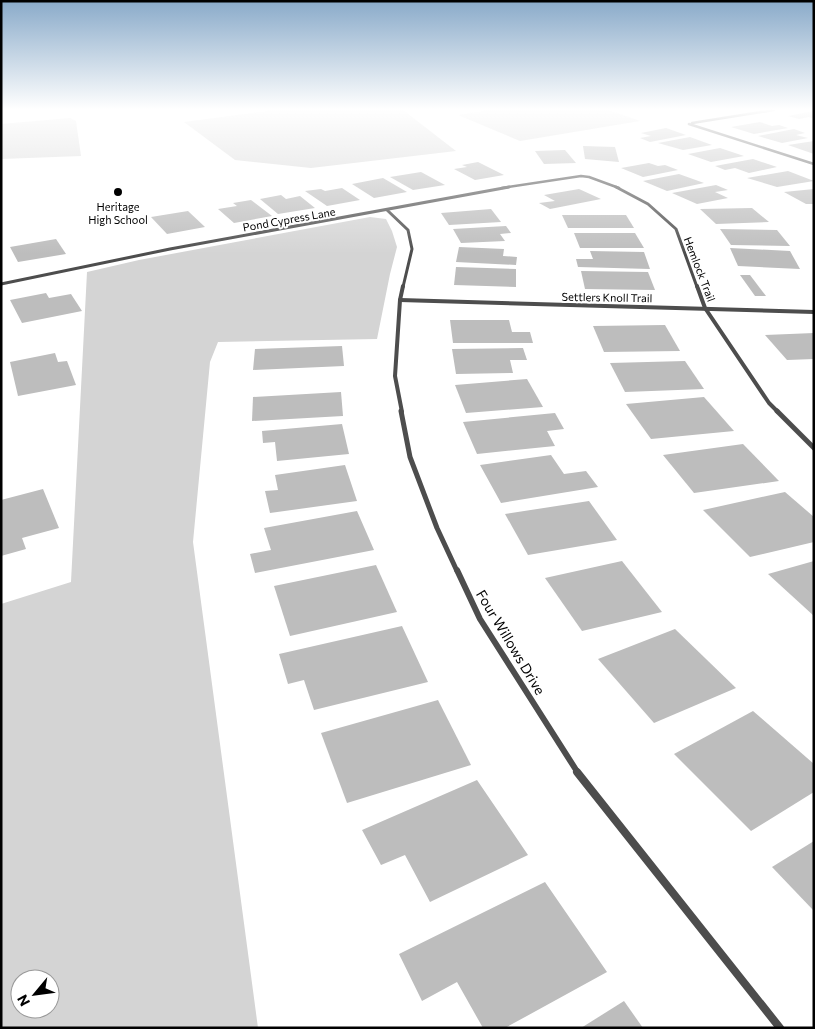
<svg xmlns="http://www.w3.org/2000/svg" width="815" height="1029" font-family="Commissioner,sans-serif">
	<rect width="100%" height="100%" fill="#fff"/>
	<g fill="#d4d4d4" fill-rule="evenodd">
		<path d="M274 110H403L456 151 311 168 235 160 184 122Z"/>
		<path d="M489 110H608L640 121 520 141 458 115Z"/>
		<path d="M70 118 76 121 81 156 1 159V124Z"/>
		<path d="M370 217 386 219 392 231 397 247 390 274 377 339 218 342 210 362 193 542 258 1028H1V604L71 582 87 272 139 260ZM20 979H50V1009H20Z"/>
	</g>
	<g fill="#bdbdbd">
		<path d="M814 111V119L809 117 799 119 788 116Z"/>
		<path d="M760 122 772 126 779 125 788 128 754 134 731 127Z"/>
		<path d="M666 128 686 135 650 142 640 138 651 136 641 133Z"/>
		<path d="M794 129 805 133 796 135 808 138 782 143 758 136Z"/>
		<path d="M690 137 712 145 683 150 658 143Z"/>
		<path d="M814 141V154L788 145Z"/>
		<path d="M583 146 615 147 619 162 585 159Z"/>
		<path d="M720 148 744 156 711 162 688 154Z"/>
		<path d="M565 150 576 163 544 164 535 151Z"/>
		<path d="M753 159 777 167 749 173 735 168 725 170 715 166Z"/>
		<path d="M478 162 504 175 475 180 454 169 467 167 462 165Z"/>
		<path d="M649 163 658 166 665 165 678 170 643 177 621 168Z"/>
		<path d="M788 171 814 181 777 187 747 178Z"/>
		<path d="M421 172 445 185 413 190 390 177Z"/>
		<path d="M679 174 704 183 667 191 643 181Z"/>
		<path d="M383 178 407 192 374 198 352 184Z"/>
		<path d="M716 185 728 190 715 192 728 198 697 204 672 193Z"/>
		<path d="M342 188 360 200 327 206 305 191 321 189 325 191Z"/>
		<path d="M579 189 601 199 550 209 539 203 555 201 544 195Z"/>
		<path d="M814 189V204H806L784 192Z"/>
		<path d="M281 195 286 199 300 196 315 208 278 214 260 199Z"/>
		<path d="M251 200 272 216 234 223 218 209 237 206 233 203Z"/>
		<path d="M752 208 769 222 716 224 700 209Z"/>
		<path d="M491 209 501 222 449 225 441 213Z"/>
		<path d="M188 211 205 227 167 234 151 217Z"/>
		<path d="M562 215H626L634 228H568Z"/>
		<path d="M506 226 511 233 500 234 505 241 461 243 453 229Z"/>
		<path d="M720 229 777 230 790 246 731 245Z"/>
		<path d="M574 233H635L644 248H580Z"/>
		<path d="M56 239 66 254 18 262 10 247Z"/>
		<path d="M459 247 504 249 503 256 517 257 516 265 456 262Z"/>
		<path d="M730 248 790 251 800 269 738 266Z"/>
		<path d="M590 251 644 252 650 269 578 267 576 259H593Z"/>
		<path d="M456 267 516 269V287L454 285Z"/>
		<path d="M581 271 648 272 655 290 585 289Z"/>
		<path d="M740 275H750L766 296H755Z"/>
		<path d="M46 293 49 298 71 294 82 311 22 323 10 300Z"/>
		<path d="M450 320H509L512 332H530L533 343H453Z"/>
		<path d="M665 325 680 351 604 352 593 326Z"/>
		<path d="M814 333V359L787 360 765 335Z"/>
		<path d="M342 346 344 366 253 370 255 349Z"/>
		<path d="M523 348 527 360H510L513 373 456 374 452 349Z"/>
		<path d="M55 353 58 362 67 361 76 385 18 396 10 362Z"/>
		<path d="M685 361 704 389 625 392 610 363Z"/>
		<path d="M527 379 543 407 466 413 455 385Z"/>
		<path d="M341 392 343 416 252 421 253 397Z"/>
		<path d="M704 397 734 431 651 439 626 404Z"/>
		<path d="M555 413 564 429 547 431 555 446 477 454 463 422Z"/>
		<path d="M342 424 349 454 277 461 275 442 263 443 262 431Z"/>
		<path d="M743 444 779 481 694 493 663 455Z"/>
		<path d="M551 455 564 474 586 471 598 487 501 503 480 465Z"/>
		<path d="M345 465 357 501 270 513 265 491 278 490 275 475Z"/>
		<path d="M43 489 59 528 22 538 26 549 1 556V500Z"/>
		<path d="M785 492 814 517V542L750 557 703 510Z"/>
		<path d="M589 501 617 540 528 555 505 514Z"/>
		<path d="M357 511 374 550 255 573 250 554 271 550 264 528Z"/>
		<path d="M622 561 662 612 582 631 545 578Z"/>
		<path d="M814 561V616L768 574Z"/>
		<path d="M376 565 397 612 290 636 274 586Z"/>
		<path d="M402 626 428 682 314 710 304 680 288 684 279 654Z"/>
		<path d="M675 629 736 688 654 723 598 659Z"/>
		<path d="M438 700 471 765 347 803 321 733Z"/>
		<path d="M753 711 814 764V792L751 831 674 754Z"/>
		<path d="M477 780 528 855 430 902 405 855 381 865 362 830Z"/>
		<path d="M814 841V911L772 867Z"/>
		<path d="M545 882 607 972 505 1028H483L457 982 422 1001 399 954Z"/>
		<path d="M624 1001 643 1028H581Z"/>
	</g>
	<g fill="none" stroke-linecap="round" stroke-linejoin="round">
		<g stroke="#4d4d4d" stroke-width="2.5">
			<path d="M692 123 774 110"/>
			<path d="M689 124 814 164"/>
			<path d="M502 188 581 176 589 177 619 188"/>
		</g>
		<g stroke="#4d4d4d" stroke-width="3">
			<path d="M616 187 648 204 676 229 697 287"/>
			<path d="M387 210 408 230 412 249 403 287"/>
			<path d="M1 284 170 249 509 187"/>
		</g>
		<g stroke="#4d4d4d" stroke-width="4">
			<path d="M697 286 705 308 769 403 778 412"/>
			<path d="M400 300 814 312"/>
			<path d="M402 412 395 376 400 300 403 286"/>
		</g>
		<g stroke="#4d4d4d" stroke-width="5">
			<path d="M401 411 410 457 437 528 457 571"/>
			<path d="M777 411 814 448"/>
		</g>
		<path stroke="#4d4d4d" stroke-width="6" d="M457 570 480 619 578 773"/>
		<path stroke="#4d4d4d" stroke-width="8" d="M577 772 780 1028"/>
	</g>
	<linearGradient id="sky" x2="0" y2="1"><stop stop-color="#89aac9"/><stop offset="0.43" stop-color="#fff"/><stop offset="1" stop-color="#fff" stop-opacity="0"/></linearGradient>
	<rect width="815" height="254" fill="url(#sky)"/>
	<circle fill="#000" stroke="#fff" stroke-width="2" cx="118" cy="192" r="5"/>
	<g text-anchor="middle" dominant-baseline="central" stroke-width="4" stroke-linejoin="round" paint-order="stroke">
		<g font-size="11" fill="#000" stroke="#fff">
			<text x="118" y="206">Heritage<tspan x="118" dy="13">High School</tspan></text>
		</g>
		<g font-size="11" fill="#000" stroke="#fff">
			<text transform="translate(289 219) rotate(-10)">Pond Cypress Lane</text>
			<text transform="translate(700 269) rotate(69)">Hemlock Trail</text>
			<text transform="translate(607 297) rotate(1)">Settlers Knoll Trail</text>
		</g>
		<g font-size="14" fill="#000" stroke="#fff">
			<text transform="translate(511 642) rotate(59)">Four Willows Drive</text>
		</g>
	</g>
	<rect width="815" height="1029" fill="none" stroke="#000000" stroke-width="5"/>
	<g transform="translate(35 994) rotate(241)"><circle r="24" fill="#ffffff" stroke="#999999"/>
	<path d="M0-4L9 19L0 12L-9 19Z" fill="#000000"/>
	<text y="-8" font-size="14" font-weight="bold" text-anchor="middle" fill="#000000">N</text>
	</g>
</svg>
